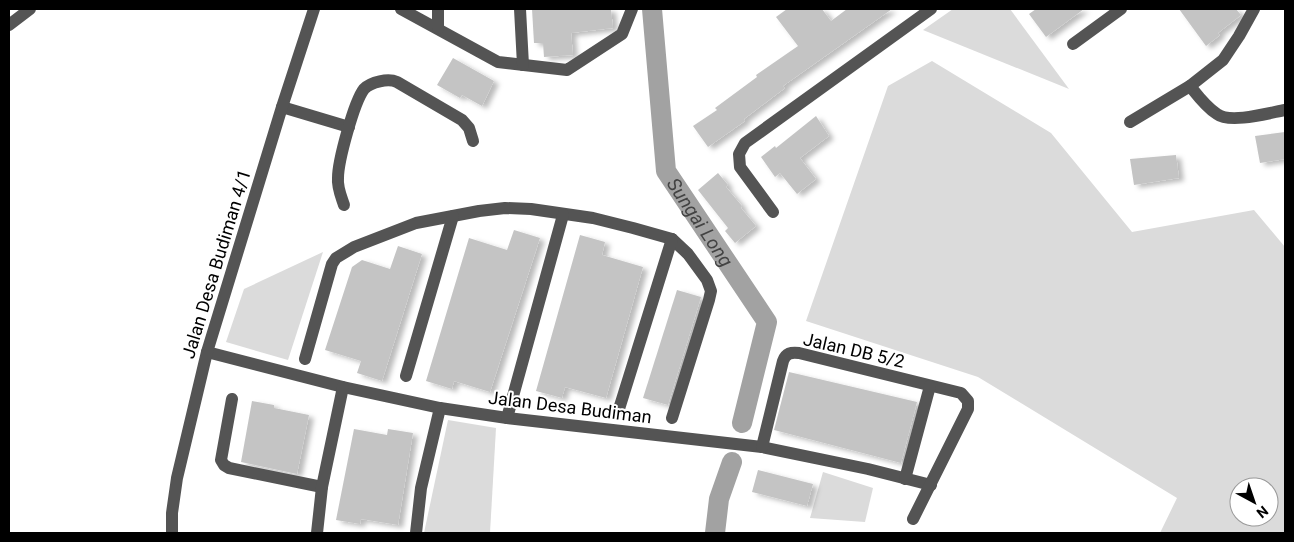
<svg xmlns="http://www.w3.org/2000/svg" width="1294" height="542" font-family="Roboto,sans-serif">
	<defs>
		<filter id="shadow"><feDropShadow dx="5" dy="3" stdDeviation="2.5" flood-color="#0004"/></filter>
	</defs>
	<rect width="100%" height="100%" fill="#fff"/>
	<g fill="#dbdbdb" fill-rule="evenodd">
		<path d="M953 9H1010L1069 89 923 30Z"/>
		<path d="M932 61 1051 133 1132 232 1254 210 1285 247V533H1160L1177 498 978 377 806 321 888 86ZM1239 487H1269V517H1239Z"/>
		<path d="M323 252 288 360 226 342 244 289Z"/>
		<path d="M448 420 496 428 490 533H424Z"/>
		<path d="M823 472 873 488 865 522 810 518Z"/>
	</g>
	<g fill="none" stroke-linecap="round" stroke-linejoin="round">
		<g stroke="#a2a2a2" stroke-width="20">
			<path id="s1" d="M652 9 666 171 767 322 742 423"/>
			<path d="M715 533 719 499 732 462"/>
		</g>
	</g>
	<g fill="#c4c4c4" filter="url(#shadow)">
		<path d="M532 9H611L613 28 571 33 573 55 544 57 543 43H534Z"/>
		<path d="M787 9H822L831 21 847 9H892L783 86 785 88 744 119 745 121 708 147 693 126 717 110 715 108 757 77 756 75 798 46 776 17Z"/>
		<path d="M1036 9H1084L1046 37 1029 14Z"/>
		<path d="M1179 9H1236L1241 15 1218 33 1220 35 1206 46Z"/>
		<path d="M453 58 494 81 482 106 462 95 460 98 437 85Z"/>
		<path d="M816 116 829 136 800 158 816 179 797 194 780 173 775 177 761 157 775 146 776 148Z"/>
		<path d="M1285 132V159L1260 163 1255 136Z"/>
		<path d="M1176 155 1179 178 1134 185 1130 159Z"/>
		<path d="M718 173 728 185 726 187 742 206 741 208 756 226 735 243 725 231 728 228 698 190Z"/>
		<path d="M514 230 540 238 490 392 454 381 452 389 426 381 469 238 507 250Z"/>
		<path d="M580 235 605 242 602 255 643 267 606 398 565 387 562 398 536 391Z"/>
		<path d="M398 246 422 254 382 381 357 373 361 361 325 350 352 267 362 260 390 269Z"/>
		<path d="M677 290 701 297 668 405 643 398Z"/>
		<path d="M789 372 917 402 901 463 774 430Z"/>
		<path d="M252 401 274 405V408L309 415 297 474 241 462Z"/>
		<path d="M354 429 387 435 388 429 413 433 398 525 361 519 360 524 336 520Z"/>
		<path d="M758 470 813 484 807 506 752 492Z"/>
	</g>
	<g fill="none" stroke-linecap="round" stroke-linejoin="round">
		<g stroke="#545454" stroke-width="12">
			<path d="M401 9 498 62 567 70 622 34 632 9"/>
			<path d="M520 9 523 65"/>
			<path d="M9 25 30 9"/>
			<path d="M438 28V9"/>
			<path d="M1073 44 1121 9"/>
			<path d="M1190 86C1198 96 1206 107 1217 114 1230 124 1269 113 1285 110"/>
			<path d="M282 107 349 127"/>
			<path d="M1130 122 1190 86 1223 60 1239 36 1254 9"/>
			<path d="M344 205C341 196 337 187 338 178 338 161 354 102 364 89 371 82 388 78 397 82L462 120 469 128 473 141"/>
			<path d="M773 212 740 167 739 154 745 143 931 9"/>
			<path d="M207 352 343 387 440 408 507 418 762 447 868 469 931 485"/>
			<path d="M305 359 332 264 336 258 354 247 416 223 479 211 505 208 531 209 593 218 633 228 672 239 688 254 707 280 711 291 709 300 672 418"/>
			<path d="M406 376 453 216"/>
			<path d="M232 399 221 460 224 465 229 468 322 487"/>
			<path d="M619 409 672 239"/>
			<path d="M507 418 563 215"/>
			<path d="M762 447 783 361C786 353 791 352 799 353L961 393 968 401V409L913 519"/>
			<path d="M905 479 930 386"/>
			<path d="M172 533V513L177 478 207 352 282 107 314 9"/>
			<path d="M317 533 322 487 343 387"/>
			<path d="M416 533 421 488 440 408"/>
		</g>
	</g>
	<g text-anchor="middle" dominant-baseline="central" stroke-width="4" stroke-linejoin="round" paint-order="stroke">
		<g font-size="18" fill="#000" stroke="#fff">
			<text transform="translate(216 264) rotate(-73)">Jalan Desa Budiman 4/1</text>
			<text transform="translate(854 350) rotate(13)">Jalan DB 5/2</text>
			<text transform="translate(570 407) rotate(7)">Jalan Desa Budiman</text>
		</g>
		<g font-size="19" font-style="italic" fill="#434343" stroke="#fff">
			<text stroke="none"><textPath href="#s1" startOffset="224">Sungai Long</textPath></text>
		</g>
	</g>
	<rect width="1294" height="542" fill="none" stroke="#000000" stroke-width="20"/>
	<g transform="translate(1254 502) rotate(140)"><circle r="24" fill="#ffffff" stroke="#999999"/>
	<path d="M0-4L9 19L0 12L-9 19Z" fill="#000000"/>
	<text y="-8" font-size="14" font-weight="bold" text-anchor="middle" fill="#000000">N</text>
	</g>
</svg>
